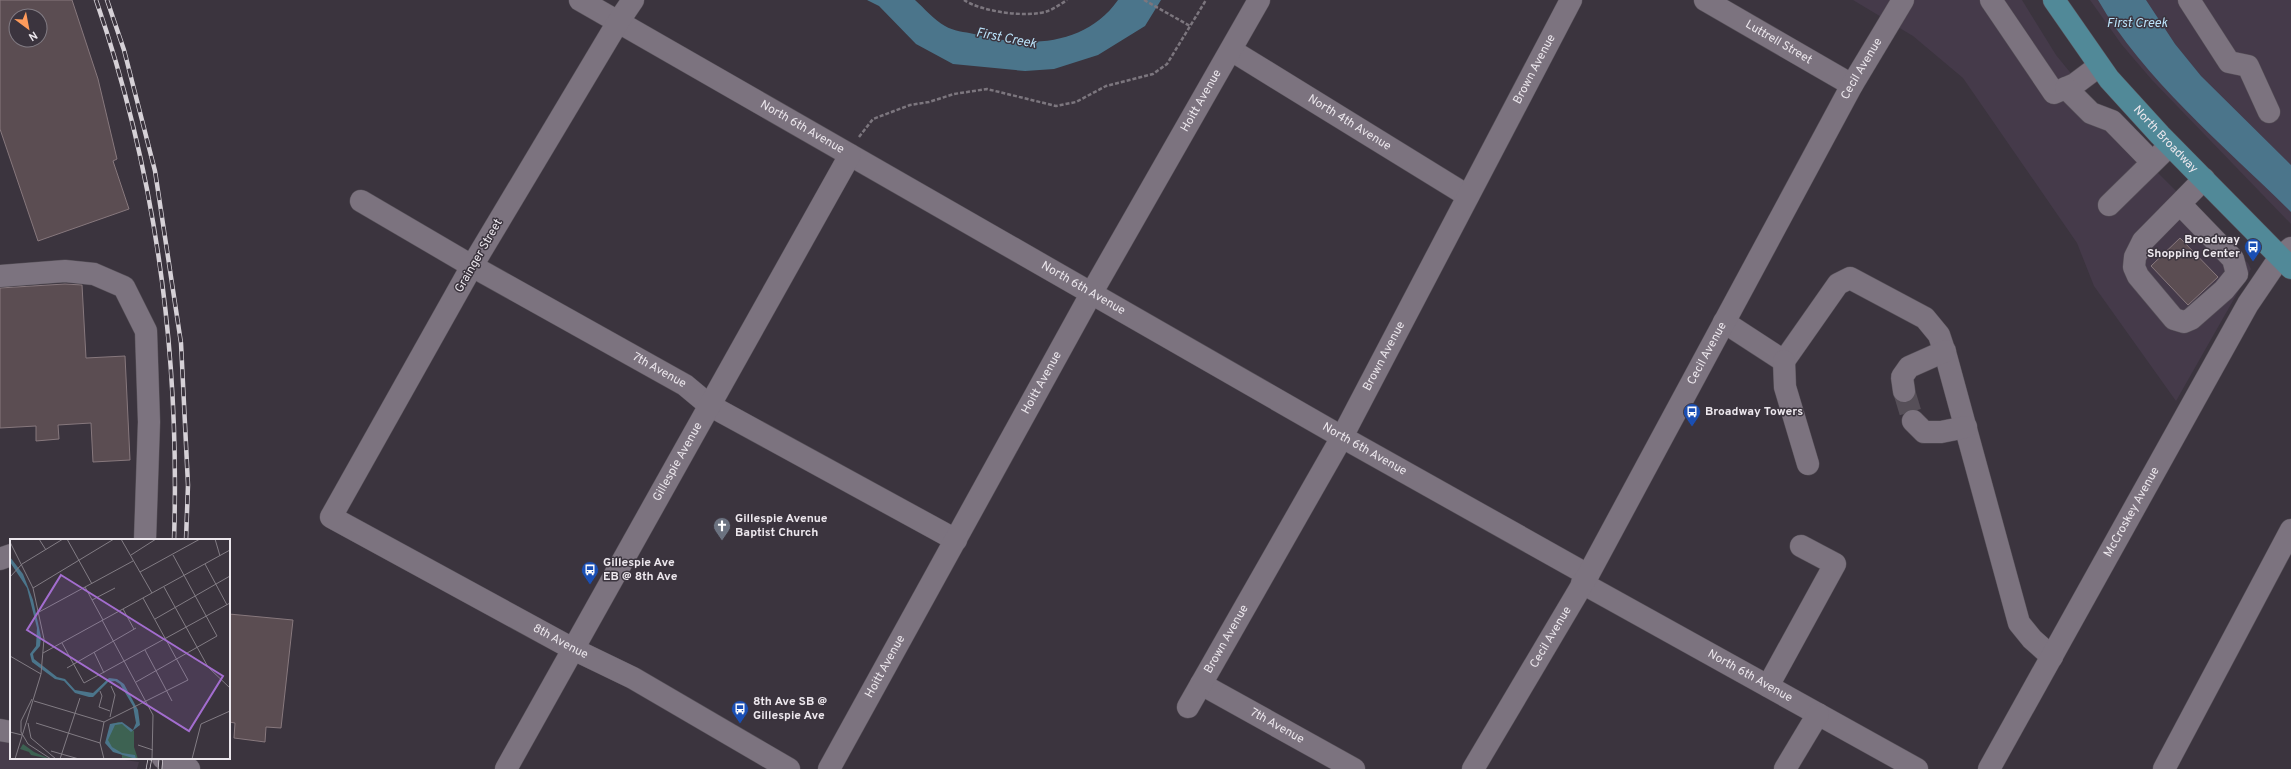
<svg xmlns="http://www.w3.org/2000/svg" width="2291" height="769" font-family="Overpass,sans-serif">
	<rect width="100%" height="100%" fill="#3b343e"/>
	<g fill="#453a4a">
		<path d="M1853 0H2022L2056 55 2126 141 2248 263 2251 269 2247 276 2176 401 2094 286 2077 243 1963 78 1913 36Z"/>
		<path d="M2090 0H2291V224L2152 80 2122 45Z"/>
	</g>
	<path fill="#473c4b" d="M0 741 11 743V758H111L139 762 137 769H0Z"/>
	<g fill="#4b758b">
		<path d="M867 0H915C924 8 934 20 945 26 953 31 965 32 974 34 1025 48 1085 47 1118 0H1161L1145 26 1098 55 1054 69 1025 71 953 64 916 44 879 6Z"/>
		<path d="M2098 0H2146L2175 44 2201 76 2291 165V212C2227 148 2143 79 2098 0Z"/>
	</g>
	<g fill="#5b4d52" stroke="#87787d" fill-rule="evenodd">
		<path d="M0 0H72L98 79 117 159 113 161 129 209 38 241 0 129ZM16 16H40V40H16Z"/>
		<path d="M2180 238 2218 277 2188 305 2151 266Z"/>
		<path d="M65 284 82 285 86 358 125 356 130 460 93 462 91 423 58 425 59 439 36 441V426L0 428V288Z"/>
		<path d="M229 614 293 620 281 728 266 727 265 742 234 738 235 723 229 722Z"/>
	</g>
	<g fill="none" stroke-linecap="round" stroke-linejoin="round">
		<path stroke="#564f58" stroke-width="22" stroke-dasharray="22 11" stroke-linecap="butt" d="M1904 391 1913 421"/>
		<defs>
			<g id="minor">
				<path id="s1" d="M580 0 1342 437 1588 575"/>
				<path id="s2" d="M633 0 618 22 472 266 331 517 573 649 633 678 789 769"/>
				<path id="s3" d="M1705 0 1852 85"/>
				<path d="M1991 0 2054 93 2075 84 2099 66"/>
				<path d="M2189 0 2229 62 2248 66 2269 112"/>
				<path id="s4" d="M1231 50 1468 196"/>
				<path d="M2066 88 2091 113 2112 121 2152 162"/>
				<path id="s5" d="M361 201 472 266 685 385 709 405 956 540"/>
				<path d="M2180 204 2233 259 2237 274 2224 290 2191 319 2184 322 2174 319 2138 276 2134 267 2135 257 2143 241 2204 179"/>
				<path d="M2109 205 2162 153"/>
				<path d="M0 276 65 271 94 274 124 287 146 331 149 422 145 540"/>
				<path d="M1724 322 1784 361 1838 284 1850 278 1925 318 1939 335 1946 356 2019 623 2032 639 2052 657"/>
				<path d="M1784 361 1785 387 1808 464"/>
				<path d="M1904 391 1902 377 1909 367 1945 351"/>
				<path d="M1913 421 1924 432H1941L1966 427"/>
				<path d="M0 559 11 555"/>
				<path id="s6" d="M1582 583 1917 769"/>
				<path id="s7" d="M1201 684 1354 769"/>
				<path d="M1768 686 1835 564 1801 546"/>
				<path id="s8" d="M1188 707 1342 437 1571 0"/>
				<path d="M0 730 11 732"/>
				<path d="M163 758 189 769"/>
				<path id="s9" d="M506 769 850 155"/>
				<path id="s10" d="M829 769 1091 294 1259 0"/>
				<path id="s11" d="M1473 769 1588 575 1852 85 1903 0"/>
				<path d="M1785 769 1818 714"/>
				<path id="s12" d="M1989 769 2248 304 2280 257 2291 248"/>
				<path d="M2164 769 2291 530"/>
			</g>
			<g id="major">
				<path id="s13" d="M2054 0 2109 79 2160 135 2291 268"/>
			</g>
		</defs>
		<use href="#minor" stroke="#575159" stroke-width="23"/>
		<use href="#major" stroke="#575159" stroke-width="23"/>
		<g stroke="#7c767e" stroke-width="2.5" stroke-dasharray="4 2" stroke-linecap="butt">
			<path d="M964 0C982 12 1028 18 1048 11 1055 8 1061 4 1067 0"/>
			<path d="M1144 0 1190 26"/>
			<path d="M859 137 873 119 910 105 929 102 954 94 987 89 1056 106 1076 102 1106 86 1153 74 1167 64 1206 0"/>
		</g>
		<use href="#minor" stroke="#7c737f" stroke-width="22"/>
		<use href="#major" stroke="#518998" stroke-width="22"/>
		<defs>
			<g id="rail">
				<path d="M96 0C156 173 180 357 174 540"/>
				<path d="M107 0 124 50 155 171 181 343 188 485 186 540"/>
				<path d="M148 769 150 758"/>
				<path d="M160 769 161 758"/>
			</g>
		</defs>
		<use href="#rail" stroke="#d6d1d7" stroke-width="4.5"/>
		<use href="#rail" stroke="#3b343e" stroke-width="3" stroke-dasharray="9" stroke-linecap="butt"/>
	</g>
	<defs>
		<symbol id="bus-pin" viewBox="-11 -11 22 30"><path d="M0 17L-7.5 6A9.5 9.5 0 1 1 7.5 6Z" fill="#1a4fb4" stroke="#3b343e"/><path d="M-5-6H5V4H4V6H2V4H-2V6H-4V4H-5ZM-3.5-4V0h7V-4ZM-3.5 1.2v1.5H-2V1.2ZM2 1.2v1.5H3.5V1.2Z" fill="#fff"/></symbol>
		<symbol id="church-pin" viewBox="-11 -11 22 30"><path d="M0 17L-7.5 6A9.5 9.5 0 1 1 7.5 6Z" fill="#6b7280" stroke="#3b343e"/><path d="M-1.2-6h2.4v3.5h3.3v2.4h-3.3V6h-2.4V-.1h-3.3v-2.4h3.3Z" fill="#fff"/></symbol>
	</defs>
	<g fill-rule="evenodd">
		<use href="#bus-pin" x="2243" y="237" width="20" height="27"/>
		<use href="#bus-pin" x="1682" y="402" width="20" height="27"/>
		<use href="#church-pin" x="712" y="516" width="20" height="27"/>
		<use href="#bus-pin" x="580" y="560" width="20" height="27"/>
		<use href="#bus-pin" x="730" y="699" width="20" height="27"/>
	</g>
	<g text-anchor="middle" dominant-baseline="central" stroke-width="3" stroke-linejoin="round" paint-order="stroke">
		<g font-size="12" fill="#ece7ed" stroke="#3b343e">
			<text stroke="none"><textPath href="#s3" startOffset="85">Luttrell Street</textPath></text>
			<text stroke="none"><textPath href="#s8" startOffset="726">Brown Avenue</textPath></text>
			<text stroke="none"><textPath href="#s11" startOffset="801">Cecil Avenue</textPath></text>
			<text stroke="none"><textPath href="#s10" startOffset="765">Hoitt Avenue</textPath></text>
			<text stroke="none"><textPath href="#s4" startOffset="139">North 4th Avenue</textPath></text>
			<text stroke="none"><textPath href="#s1" startOffset="256">North 6th Avenue</textPath></text>
			<text stroke="none"><textPath href="#s13" startOffset="179">North Broadway</textPath></text>
			<text transform="translate(479 256) rotate(-60)">Grainger Street</text>
			<text stroke="none"><textPath href="#s1" startOffset="580">North 6th Avenue</textPath></text>
			<text stroke="none"><textPath href="#s11" startOffset="477">Cecil Avenue</textPath></text>
			<text stroke="none"><textPath href="#s8" startOffset="402">Brown Avenue</textPath></text>
			<text stroke="none"><textPath href="#s5" startOffset="343">7th Avenue</textPath></text>
			<text stroke="none"><textPath href="#s10" startOffset="441">Hoitt Avenue</textPath></text>
			<text stroke="none"><textPath href="#s1" startOffset="904">North 6th Avenue</textPath></text>
			<text stroke="none"><textPath href="#s9" startOffset="352">Gillespie Avenue</textPath></text>
			<text stroke="none"><textPath href="#s12" startOffset="294">McCroskey Avenue</textPath></text>
			<text stroke="none"><textPath href="#s11" startOffset="153">Cecil Avenue</textPath></text>
			<text stroke="none"><textPath href="#s8" startOffset="78">Brown Avenue</textPath></text>
			<text stroke="none"><textPath href="#s2" startOffset="860">8th Avenue</textPath></text>
			<text stroke="none"><textPath href="#s10" startOffset="117">Hoitt Avenue</textPath></text>
			<text stroke="none"><textPath href="#s6" startOffset="192">North 6th Avenue</textPath></text>
			<text stroke="none"><textPath href="#s7" startOffset="87">7th Avenue</textPath></text>
		</g>
		<g font-size="12" font-weight="bold" fill="#ece7ed" stroke="#3b343e" text-anchor="start">
			<text x="2240" y="240" text-anchor="end">Broadway<tspan x="2240" dy="14">Shopping Center</tspan></text>
			<text x="1705" y="412">Broadway Towers</text>
			<text x="735" y="519">Gillespie Avenue<tspan x="735" dy="14">Baptist Church</tspan></text>
			<text x="603" y="563">Gillespie Ave<tspan x="603" dy="14">EB @ 8th Ave</tspan></text>
			<text x="753" y="702">8th Ave SB @<tspan x="753" dy="14">Gillespie Ave</tspan></text>
		</g>
		<g font-size="13" font-style="italic" fill="#bae2f9" stroke="#3b343e">
			<text x="2137" y="24">First Creek</text>
			<text transform="translate(1006 39) rotate(11)">First Creek</text>
		</g>
	</g>
	<g transform="translate(10 539)">
		<rect width="220" height="220" fill="#3b343e"/>
		<path d="M109 183 124 192V208L128 220H112V216L96 204 101 185ZM13 205 24 213 40 220 21 216 19 213 10 210Z" fill="#3d6252"/>
		<path d="M0 18 13 35 23 61 31 98 30 107 23 115 24 120 47 138 55 140 65 151 83 154 99 139 107 140 114 145 128 171 130 186 121 193 112 185 105 186 98 201 102 208 112 214 125 216 126 220 103 213 95 204 100 185 112 183 123 191 126 184 123 167 110 145 105 142 98 143 83 158H79L65 154 54 142 45 140 22 123 20 115 26 107 27 89 17 49 0 23Z" fill="#4b758b"/>
		<path fill="none" stroke="#827c84" stroke-width="1" d="M29 0 36 11M57 0 82 45M111 0 142 54M205 0 210 17M0 3 23 49 34 100 31 135 5 220M121 16 146 0M12 25 53 0M195 25 217 66M130 33 190 0M0 38 12 25M75 48 93 81M154 48 198 128 220 149M23 49 104 0M82 61 105 49M113 70 124 90M29 73 123 22M145 80 220 37M92 81 143 176 142 220M52 104 74 144 220 64M135 111 162 162M84 113 94 134M33 114 220 11M0 117 31 135M57 129 126 89M126 143 207 97 163 16M90 152 92 157 89 168 100 172M22 160 11 182V193L18 205 41 220M24 162 94 183M100 178 105 156 101 147M94 183 178 141 133 59M94 183 90 204 94 220M18 184 21 199 46 220M26 184 90 204M0 193 12 196M128 206 143 211M41 212 69 220M50 220 70 159M182 220 191 185 220 172"/>
		<path fill="#a36dcf" fill-opacity="0.15" stroke="#a36dcf" stroke-width="2" d="M51 36 213 137 179 192 17 91Z"/>
		<rect width="220" height="220" fill="none" stroke="#ece7ed" stroke-width="2"/>
	</g>
	<g transform="translate(28 28) rotate(148)"><circle r="19" fill="#3b343e" stroke="#827c84"/>
	<path d="M0-3L7 15L0 10L-7 15Z" fill="#ff9b5b"/>
	<text y="-6" font-size="11" font-weight="bold" text-anchor="middle" fill="#ece7ed">N</text>
	</g>
</svg>
